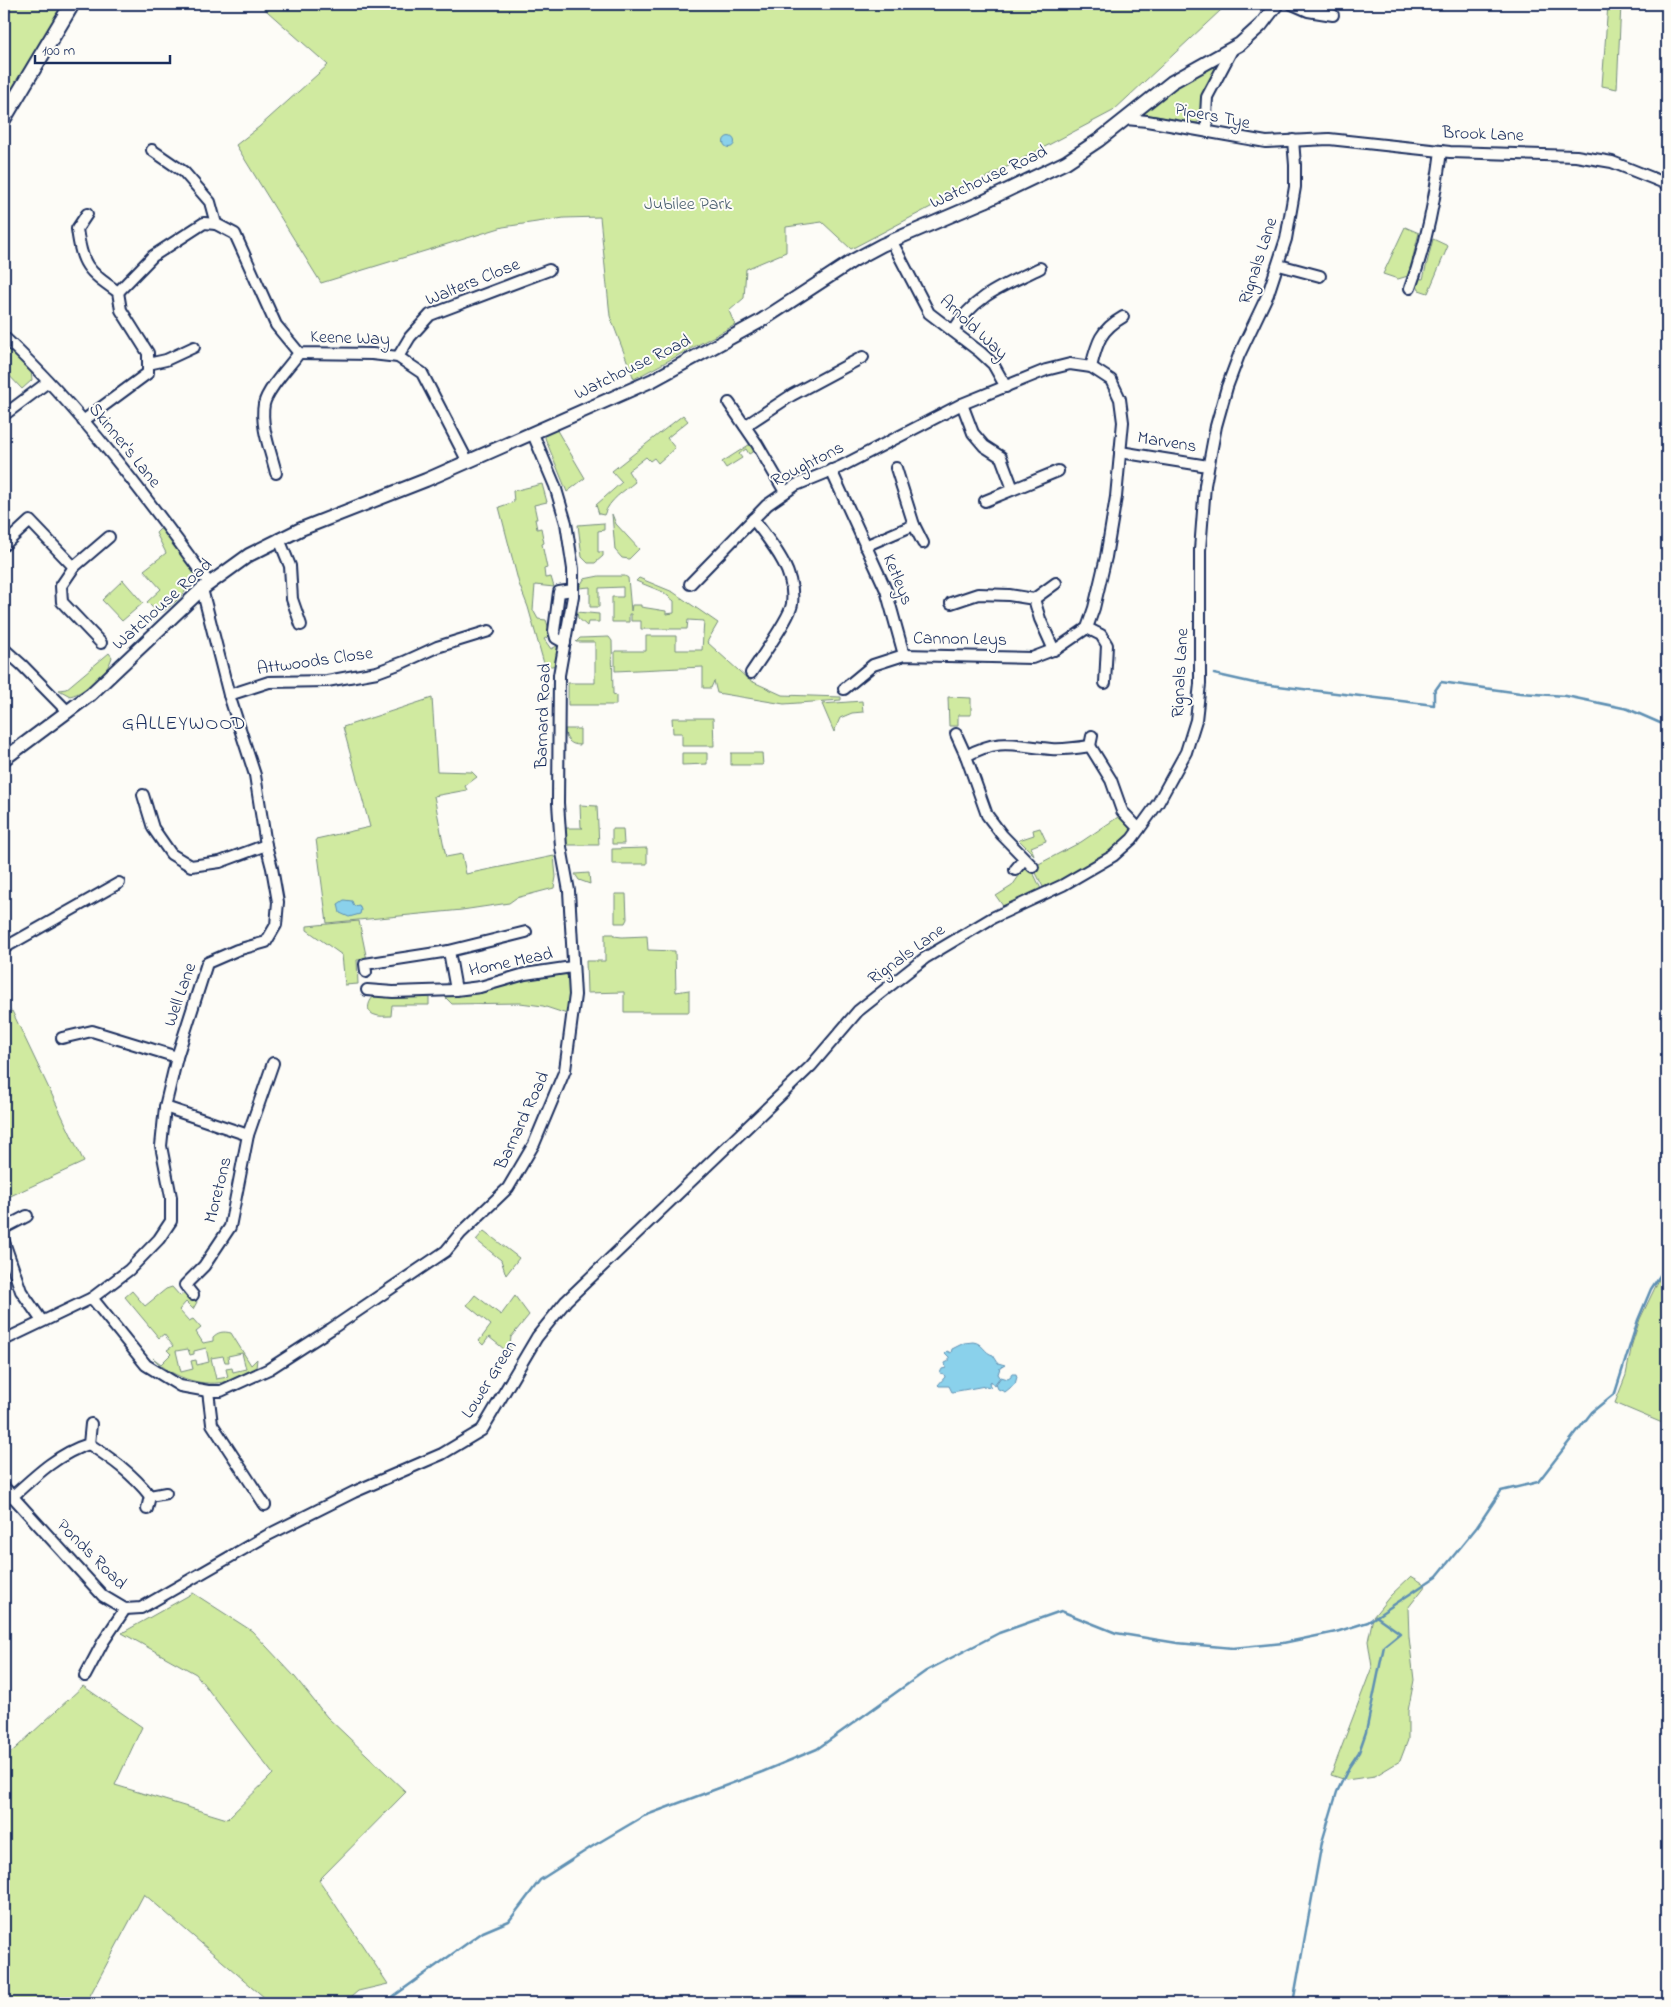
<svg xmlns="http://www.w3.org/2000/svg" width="1671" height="2007" font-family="'Indie Flower',sans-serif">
	<rect width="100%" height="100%" fill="#fdfcf7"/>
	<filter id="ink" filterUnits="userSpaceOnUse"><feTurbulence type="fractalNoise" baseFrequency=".02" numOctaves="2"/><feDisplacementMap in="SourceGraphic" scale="10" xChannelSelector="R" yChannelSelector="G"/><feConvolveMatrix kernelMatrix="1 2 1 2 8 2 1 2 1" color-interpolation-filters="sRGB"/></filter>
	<g filter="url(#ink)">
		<g fill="#d0eaa0" stroke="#768c7f" fill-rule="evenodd">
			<path d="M4 4H66L4 108Z"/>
			<path d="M259 4H1226L1221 10 1113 111 851 249 822 222 786 227V252L746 269 744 298 729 311 735 325 634 379 610 316 600 217 564 218 503 227 321 283 236 145 259 127 328 65Z"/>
			<path d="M1608 4H1621L1617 89 1602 86Z"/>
			<path d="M1214 62H1221C1213 81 1197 94 1201 117L1197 123 1143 114V108Z"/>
			<path d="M1405 227 1419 233 1408 276 1398 279 1383 274Z"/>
			<path d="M1433 239 1448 246 1428 293 1419 290 1416 284 1417 278 1423 279Z"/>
			<path d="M4 343 31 370 32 380 22 389 4 370Z"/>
			<path d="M683 415 688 421 667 438 675 448 658 463 654 458 650 461 646 457 628 471 635 482C623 492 610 499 604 515L599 514 596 505 622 482 612 471Z"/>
			<path d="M555 427 585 478 567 492 545 438 546 433Z"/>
			<path d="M755 441 760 448 749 454 746 449 739 454 742 458 726 468 722 462Z"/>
			<path d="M542 484 547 502 534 505 537 519H535L537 529 541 528 544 543 542 544 547 568 544 569 545 578 551 577 554 587 535 585 533 610 538 619 546 620 551 635 544 639 551 649 557 646 560 650 558 665 545 667 528 607 519 584 499 507 514 502 513 491Z"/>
			<path d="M612 514 616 524 639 549 629 559 622 558 615 550Z"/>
			<path d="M604 523V530L598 531V552H603V556L595 563H588L582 557 578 525Z"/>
			<path d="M160 529 164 530 194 571C191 590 179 599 164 611H156L147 602 161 589 144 570 166 553 156 533Z"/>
			<path d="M599 576H625L628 578 631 611 632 605H641V607L666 611V614L674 613V601L663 592 636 581 639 578 673 592 718 623 707 642 749 680 782 695 841 697V700L784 704 717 693 714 681 711 688H703V667L615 671V651H646V636H676V650H702L704 621 688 620 687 629H641V621H631V614H629V622H612V597H623V587L599 588V607H590V587L579 588 584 579Z"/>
			<path d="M123 580 143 603 122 621 102 600Z"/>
			<path d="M577 612 599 614V622H588L587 626 578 618Z"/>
			<path d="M609 637 612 641 613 694 616 695V705H568V683H595V642H576L580 638Z"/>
			<path d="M109 653 112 657C108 673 87 692 70 696L59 690 66 689Z"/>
			<path d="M948 697 971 698V715H958V726H949Z"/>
			<path d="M432 698 437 771 472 772 477 777 465 786 467 790 434 796 446 857 462 854 466 874 554 856 556 877 554 888 516 898 509 903 462 910 327 923 316 839 370 827 343 727Z"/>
			<path d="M862 701 863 712 852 713 840 718 834 732 822 704Z"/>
			<path d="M672 718H713L714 746H682V733H673Z"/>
			<path d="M565 729H580V745C569 745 565 738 565 729Z"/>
			<path d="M682 753H707V764L682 765Z"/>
			<path d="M731 753H762L763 765H731Z"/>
			<path d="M580 805 597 806 599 845H564L563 828H583L581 827Z"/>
			<path d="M1124 813 1139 829 1132 839 1046 893 1033 867 1081 842Z"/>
			<path d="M1040 828 1046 841 1031 847 1034 855 1019 840 1034 835 1033 830Z"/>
			<path d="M612 829H623L624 844H612Z"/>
			<path d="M647 848V864H612V849Z"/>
			<path d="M1026 866 1031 868 1041 889 1003 906 996 896 1012 886Z"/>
			<path d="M589 873 590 884 579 880 575 874Z"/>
			<path d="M615 894H626L627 919 625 923H615Z"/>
			<path d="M359 921 367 960H357L358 984 345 985 342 955 307 930V926Z"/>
			<path d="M605 934H614V936L622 937 647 936 648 950 675 951 676 992 689 990V1012H624V992L587 993 586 961H605Z"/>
			<path d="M562 972C578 981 573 1000 573 1016L543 1006 520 1003 452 1004 444 996 526 977Z"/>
			<path d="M375 995 394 998 429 997V1005H392L391 1016C386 1016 379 1017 375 1015 364 1012 369 1000 375 995Z"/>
			<path d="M12 1011 84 1162 4 1199V1015Z"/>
			<path d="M484 1231 519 1258 506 1275 501 1260 476 1240Z"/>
			<path d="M1667 1267V1425L1615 1403 1626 1375 1632 1344 1640 1319 1662 1273Z"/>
			<path d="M172 1287 180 1296 185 1293 195 1298 197 1302 193 1309 186 1302 179 1310 189 1321 193 1319 201 1328 196 1332 203 1343 213 1341V1337C218 1332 223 1331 231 1333L251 1365 257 1359 256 1368 253 1371C244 1375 234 1380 224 1382 199 1387 170 1376 153 1358L161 1364 171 1354 167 1350 173 1346 164 1334 159 1338 125 1297 132 1291 145 1306 166 1289ZM206 1348 209 1362 197 1365 196 1360 191 1361 193 1369 181 1372 176 1351 188 1349 190 1355 194 1354V1351ZM242 1353 246 1369 233 1372 232 1368 226 1369 228 1377 216 1379 211 1358 223 1356 225 1362H229L228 1356Z"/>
			<path d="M475 1295 501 1315 515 1296 529 1315 511 1337 509 1353 489 1337 483 1345 479 1341 491 1325 467 1305Z"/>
			<path d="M1411 1576 1426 1585 1408 1608 1409 1637 1414 1680 1408 1711V1740L1400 1761 1375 1776 1346 1780 1331 1775 1372 1667 1368 1641 1373 1617 1390 1596Z"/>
			<path d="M193 1593 252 1631 295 1677 327 1717 406 1792 319 1880 388 1984 358 1991 344 2003H268L265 1998 144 1894 86 2003H4V1759L83 1686 142 1727 115 1785 227 1819 273 1774 196 1674 122 1633Z"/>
		</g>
		<g fill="#8ad1eb" stroke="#5e90b3">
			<circle cx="729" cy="142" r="5.5"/>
			<path d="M344 900 352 901 354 906 359 905 361 910 360 914 349 917 340 913 338 904Z"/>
			<path d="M973 1342C983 1343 984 1353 993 1355L998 1363 1005 1365 1000 1368 998 1374 1000 1377 994 1385 991 1381 989 1384 991 1387 985 1386 952 1392 949 1386H939L938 1385 945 1377 944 1374 940 1373 942 1369 946 1368 945 1363 949 1361V1357L945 1353 947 1351 951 1353 952 1349 964 1343Z"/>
			<path d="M1011 1374H1016L1017 1377 1015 1384 1005 1392 998 1389 996 1384 1001 1377 1008 1379 1011 1377Z"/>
		</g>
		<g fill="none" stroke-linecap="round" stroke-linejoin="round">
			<g stroke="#5e90b3" stroke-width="2.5">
				<path d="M1214 674 1254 683 1434 705V692L1441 682 1520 693 1566 696 1628 709 1667 726"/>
				<path d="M384 2003 483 1932 509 1921 540 1880 593 1846 644 1816 762 1772 817 1749 926 1671 999 1633 1061 1611 1116 1633 1177 1643 1233 1648 1283 1643 1336 1632 1368 1622 1437 1576 1477 1527 1501 1491 1538 1482 1592 1412 1615 1393 1638 1320 1651 1289 1667 1265"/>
				<path d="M1293 2003 1322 1842 1337 1792 1349 1767 1359 1752 1366 1732 1384 1646 1400 1633 1376 1616"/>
			</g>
			<defs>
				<g id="minor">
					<path d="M1292 4 1308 11 1333 15"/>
					<path d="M1126 119 1147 121 1266 142 1329 139 1450 152 1576 156 1612 162 1667 184"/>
					<path d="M1208 132 1206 116 1207 97 1233 48"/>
					<path d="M152 150 184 172 210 202 216 224 235 234 276 325 299 353 372 354 398 357 422 373 468 462"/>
					<path d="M891 240 929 313 980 352 993 364 1006 387"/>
					<path d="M1279 265 1320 276"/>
					<path d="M1410 288C1427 243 1435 198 1441 151"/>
					<path d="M118 292 153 256 204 223 216 224"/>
					<path d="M953 331C975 295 1003 286 1040 268"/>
					<path d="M4 337C81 409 147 498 209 583"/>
					<path d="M398 357 410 337 430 315 549 270"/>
					<path d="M148 364 166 360 194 347"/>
					<path d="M1091 367C1097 343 1100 330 1123 317"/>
					<path d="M729 403 757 444 785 492"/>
					<path d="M962 404 973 433 984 446 1001 457 1013 489"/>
					<path d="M4 415 48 382"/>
					<path d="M83 421 148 373V353L121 310 118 292C87 270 82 266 77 229L87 214"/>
					<path d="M745 426 792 395 863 357"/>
					<path d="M1120 452 1208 466"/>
					<path d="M896 468 914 525 923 543"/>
					<path d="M831 470 886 590 904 655"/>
					<path d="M276 473C271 452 260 426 264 404 268 388 289 367 299 353"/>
					<path d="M985 501 1058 471"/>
					<path d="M279 539 290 566 292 599 301 625"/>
					<path d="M4 545 30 521 74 567"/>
					<path d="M865 546 914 525"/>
					<path d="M690 584 767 505 796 485 840 467 962 404 1046 370 1070 364 1091 367 1111 380 1120 399 1123 422 1116 497 1106 557 1094 608 1087 628 1058 648 1032 658 904 655 873 665 844 689"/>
					<path d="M1034 599 1040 619 1054 650"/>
					<path d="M951 603 978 594 1009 595 1034 599 1056 583"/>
					<path d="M1087 628 1101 635 1107 645 1105 683"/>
					<path d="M101 643 62 602 61 586 74 567 109 537"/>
					<path d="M565 643 556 638 554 631 559 592 573 590"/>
					<path d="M4 649 22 665 68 712"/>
					<path d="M751 673C760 659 790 618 792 604 796 571 772 544 753 519"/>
					<path d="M229 695 269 682 327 681 377 672 404 662 437 647 489 631"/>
					<path d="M956 734 966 756"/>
					<path d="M1090 746 1092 736"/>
					<path d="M143 795 153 828 171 854 191 866 220 862 266 845"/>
					<path d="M1033 867 1002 835 987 815 966 756C1000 737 1016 746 1051 749 1064 750 1077 748 1090 746L1111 780 1122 811 1139 829"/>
					<path d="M1015 870 1024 859"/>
					<path d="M4 948 119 883"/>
					<path d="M449 951 456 990"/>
					<path d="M366 972 365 964 449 951 526 932"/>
					<path d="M367 990 393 992 456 990 480 987 525 974 572 967"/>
					<path d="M62 1038 92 1031 177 1057"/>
					<path d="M165 1107 248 1135"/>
					<path d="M4 1228 27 1216"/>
					<path d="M4 1242 21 1291 42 1321"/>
					<path d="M193 1295 185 1285 204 1266 230 1227 248 1135 273 1063"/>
					<path d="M92 1298 146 1365 180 1386 208 1391H221L269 1369 331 1329 446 1251 460 1234 508 1188 534 1144 565 1070 575 995 569 891 561 847 558 803 559 675 573 596V569L566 523 555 486 533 434"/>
					<path d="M4 1340 92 1298 129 1270 159 1239 171 1221V1197L161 1146 165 1107 177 1057 207 963 237 950 266 942 276 925 278 902 272 868 266 845 255 775 229 695 202 589"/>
					<path d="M208 1391 212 1424 265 1505"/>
					<path d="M89 1444C112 1459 133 1474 150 1496"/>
					<path d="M4 1487 103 1596 125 1609 103 1642 85 1676"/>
					<path d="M12 1497C36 1475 59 1453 89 1444L91 1424"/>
					<path d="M147 1509 150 1496 166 1493"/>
					<path d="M125 1609 141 1608 268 1535 354 1492 442 1454 482 1430 537 1337 566 1301 811 1066 858 1011 925 958 992 918 1063 885 1113 856 1132 839 1158 803 1186 752 1196 720 1200 684V550L1205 485 1216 426 1227 387 1239 355 1268 294 1286 239 1295 187V165L1293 140"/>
				</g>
				<path id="tertiary" d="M4 759 91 694 202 589 249 555 301 529 426 480 653 380 759 322 854 260 882 245 985 201 1066 162 1099 140 1172 82 1240 44 1261 25 1277 4"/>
				<path id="secondary" d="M4 118 72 4"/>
			</defs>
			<use href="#minor" stroke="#1b2f5e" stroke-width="14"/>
			<use href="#tertiary" stroke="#1b2f5e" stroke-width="16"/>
			<use href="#secondary" stroke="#1b2f5e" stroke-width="18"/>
			<use href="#minor" stroke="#fdfcf7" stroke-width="10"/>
			<use href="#tertiary" stroke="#fdfcf7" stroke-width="12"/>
			<use href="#secondary" stroke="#fdfcf7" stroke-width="14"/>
		</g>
	</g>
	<g text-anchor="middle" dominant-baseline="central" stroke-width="4" stroke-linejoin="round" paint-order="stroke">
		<g font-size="18" fill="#1b2f5e" stroke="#fdfcf7">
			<text transform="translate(1212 117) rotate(11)">Pipers Tye</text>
			<text transform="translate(1483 135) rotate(2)">Brook Lane</text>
			<text transform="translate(989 178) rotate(-25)">Watchouse Road</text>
			<text transform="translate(1259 261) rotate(-72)">Rignals Lane</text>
			<text transform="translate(473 283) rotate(-22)">Walters Close</text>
			<text transform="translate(973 328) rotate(43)">Arnold Way</text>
			<text transform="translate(350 339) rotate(2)">Keene Way</text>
			<text transform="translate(633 368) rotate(-26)">Watchouse Road</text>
			<text transform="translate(1167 443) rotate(9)">Marvens</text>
			<text transform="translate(124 446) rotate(51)">Skinner's Lane</text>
			<text transform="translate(808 465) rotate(-27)">Roughtons</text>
			<text transform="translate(897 580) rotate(68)">Ketleys</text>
			<text transform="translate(163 605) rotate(-42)">Watchouse Road</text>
			<text transform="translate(960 640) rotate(1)">Cannon Leys</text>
			<text transform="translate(315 662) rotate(-8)">Attwoods Close</text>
			<text transform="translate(1181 673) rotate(-87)">Rignals Lane</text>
			<text transform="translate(544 716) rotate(-88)">Barnard Road</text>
			<text transform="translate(907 955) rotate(-36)">Rignals Lane</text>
			<text transform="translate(511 963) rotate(-12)">Home Mead</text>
			<text transform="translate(181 995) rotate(-71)">Well Lane</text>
			<text transform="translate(523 1121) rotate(-65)">Barnard Road</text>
			<text transform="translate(219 1190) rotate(-76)">Moretons</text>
			<text transform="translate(490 1380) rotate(-58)">Lower Green</text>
			<text transform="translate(91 1555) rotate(45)">Ponds Road</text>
		</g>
		<g font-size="18" fill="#485e6e" stroke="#fdfcf7">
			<text x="688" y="205">Jubilee Park</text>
		</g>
		<g font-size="20" letter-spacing="1" fill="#1b2f5e" stroke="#fdfcf7">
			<text x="184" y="724">GALLEYWOOD</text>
		</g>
	</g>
	<rect width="1671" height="2007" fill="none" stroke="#fdfcf7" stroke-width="20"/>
	<rect x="10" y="10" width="1651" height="1987" fill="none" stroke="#1b2f5e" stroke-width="2" filter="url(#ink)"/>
	<path d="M35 55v8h135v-8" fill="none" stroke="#1b2f5e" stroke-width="2.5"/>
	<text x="42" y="55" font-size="15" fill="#1b2f5e" stroke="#fdfcf7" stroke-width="4" paint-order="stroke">100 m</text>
</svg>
